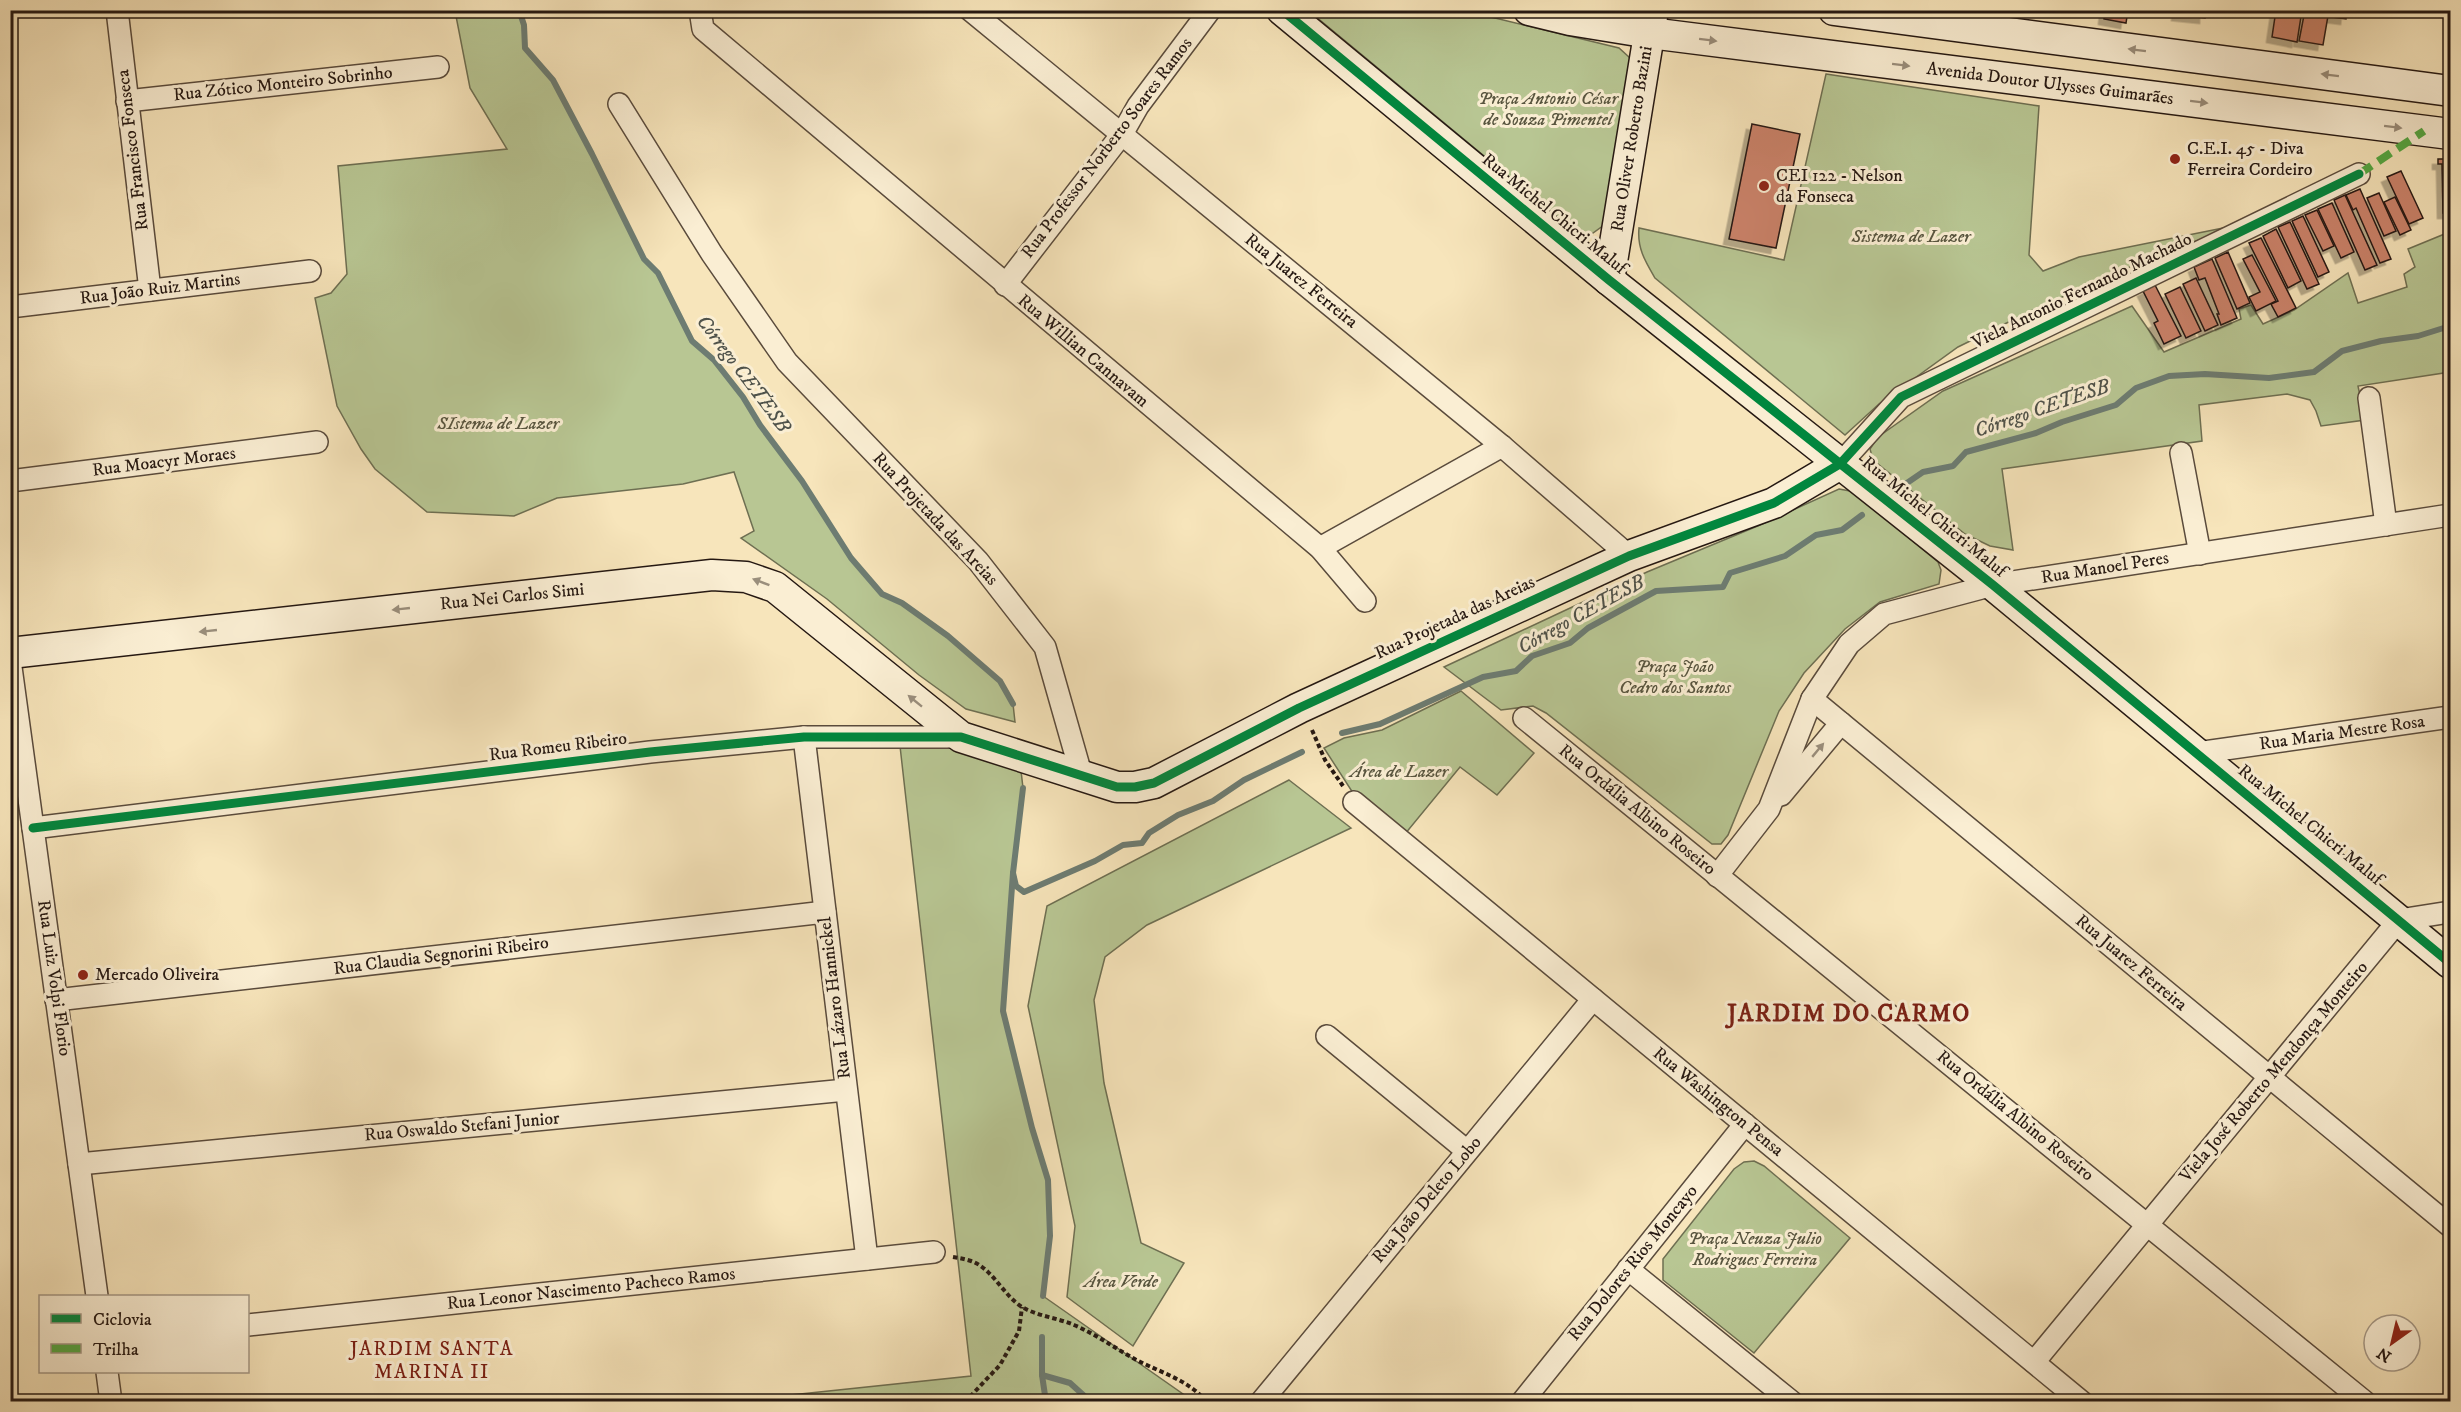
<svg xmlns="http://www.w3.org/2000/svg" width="2461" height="1412" font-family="'IM FELL DW Pica',serif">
	<defs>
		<filter id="shadow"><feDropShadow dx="-5.5" dy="5.5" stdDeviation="0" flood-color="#0004"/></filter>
	</defs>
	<rect width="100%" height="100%" fill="#f7e5bb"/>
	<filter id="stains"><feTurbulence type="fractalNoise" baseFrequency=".00333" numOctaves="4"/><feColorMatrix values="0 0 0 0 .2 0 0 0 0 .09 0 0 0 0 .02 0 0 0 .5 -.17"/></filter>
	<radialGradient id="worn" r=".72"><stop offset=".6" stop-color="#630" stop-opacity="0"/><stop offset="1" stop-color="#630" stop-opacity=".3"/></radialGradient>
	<g fill="#b8c693" stroke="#6e6f52" stroke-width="1.5">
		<path d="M455 11H519L524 25 525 48 553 80 611 191 644 259 658 273 693 341 714 360 743 397 760 425 802 481 851 558 865 575 882 594 902 603 948 636 1000 681 1013 704 1015 722 966 709 919 675 827 599 741 538 754 531 734 472 683 484 557 498 514 516 427 512 375 469 361 449 337 406 315 298 331 293 347 274 338 166 507 149 470 88Z"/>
		<path d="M1309 11H1466L1619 48 1630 58 1604 225 1593 233H1577Z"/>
		<path d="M1826 74 2039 106 2029 255 2043 271 2079 257 2238 225 2132 266 2033 310 1958 347 1879 404 1845 435 1655 278C1645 261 1637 248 1639 228L1784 260Z"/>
		<path d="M2447 233 2450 237V372L2358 386 2365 420 2321 426 2316 411 2310 400 2287 394 2199 405 2202 441 2002 469 2013 550 1990 546 1965 534 1873 460 1870 449 1878 437 1943 391 2132 306 2164 352 2241 319 2239 309 2251 305 2263 324 2294 310 2348 273 2358 303 2407 287 2404 274 2415 267 2408 249Z"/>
		<path d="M1839 489 1850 491 1861 498 1938 562 1941 570 1939 584 1880 602 1845 629 1804 673 1779 711 1728 835 1721 844H1712L1546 713 1533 706 1501 710 1444 667 1647 572 1760 525Z"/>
		<path d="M1461 691 1534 753 1497 795 1460 767 1405 834 1353 793 1324 748 1344 738 1382 730Z"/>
		<path d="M931 742 1020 762 1023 788 1013 873 1003 1011 1032 1128 1048 1180 1050 1236 1043 1296 1193 1401 724 1402 971 1376 900 746Z"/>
		<path d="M1289 780 1351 828 1147 925 1105 957 1094 1000 1104 1083 1141 1243 1184 1263 1133 1346 1067 1297 1075 1226 1028 1006 1047 906Z"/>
		<path d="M1754 1161 1764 1166 1850 1238 1754 1353 1663 1280V1259L1734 1169 1744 1162Z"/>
	</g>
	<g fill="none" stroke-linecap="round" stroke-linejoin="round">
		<g stroke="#6d7c72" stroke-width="6">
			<path d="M519 10 524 25 525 48 553 80 592 154 644 259 658 273 692 341 714 360 743 397 760 425 802 481 851 558 882 594 902 603 948 636 1000 681 1013 704"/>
			<path d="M1899 498 1904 485 1923 472 1953 466 1966 452 2036 433 2062 422 2116 405 2136 388 2169 376 2205 374 2269 378 2314 372 2342 351 2381 341 2418 336 2450 326"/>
			<path d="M1342 733 1380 724 1483 677 1516 671 1532 656 1570 643 1588 628 1656 591 1723 587 1730 573 1785 556 1816 535 1842 530 1862 515"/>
			<path d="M1023 788 1013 873 1016 886 1024 892 1095 861 1123 845 1142 843 1149 833 1178 815 1213 801 1244 780 1302 752"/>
			<path d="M1013 873 1003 1011 1032 1128 1048 1180 1050 1236 1043 1296"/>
			<path d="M1042 1337V1375L1046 1402"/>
			<path d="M1042 1375 1070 1383 1091 1402"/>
		</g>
	</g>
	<g fill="#cb826a" stroke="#251812" stroke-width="1.5" filter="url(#shadow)">
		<path d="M2112 10H2128L2126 23 2104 19 2105 11Z"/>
		<path d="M2178 10H2205V18L2177 15Z"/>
		<path d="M2276 10H2302L2297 42 2272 37Z"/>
		<path d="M2305 10H2329L2323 45 2299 41Z"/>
		<path d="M2333 10H2347L2346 19 2332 17Z"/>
		<path d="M1752 124 1800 134 1776 248 1729 239Z"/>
		<path d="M2438 159H2450V236L2449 213H2443L2442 164H2438Z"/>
		<path d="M2401 171 2423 218 2409 224 2387 177Z"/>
		<path d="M2360 189 2391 259 2380 263 2356 208 2353 210 2346 195Z"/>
		<path d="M2379 193 2396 231 2384 236 2367 198Z"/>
		<path d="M2345 195 2377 265 2365 270 2334 200Z"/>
		<path d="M2395 197 2411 230 2400 235 2384 202Z"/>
		<path d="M2332 203 2354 252 2341 258 2318 209Z"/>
		<path d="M2317 210 2334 246 2323 251 2305 215Z"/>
		<path d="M2303 216 2329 272 2318 277 2292 221Z"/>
		<path d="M2290 222 2319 284 2307 289 2278 227Z"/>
		<path d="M2276 229 2301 281 2288 288 2263 236Z"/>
		<path d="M2261 238 2296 308 2278 317 2271 304 2278 301 2249 243Z"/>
		<path d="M2228 252 2250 303 2237 309 2215 258Z"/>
		<path d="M2252 255 2276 301 2256 311 2249 297 2260 292 2243 259Z"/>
		<path d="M2212 259 2237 318 2221 325 2217 314H2219L2205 278 2199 280 2194 267Z"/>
		<path d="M2196 278 2218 325 2205 331 2183 284Z"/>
		<path d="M2155 285 2181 336 2164 344 2154 323 2158 321 2143 291Z"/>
		<path d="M2180 287 2201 331 2186 338 2165 294Z"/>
	</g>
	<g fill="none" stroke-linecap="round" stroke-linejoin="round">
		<defs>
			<g id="street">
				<path d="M117 10 150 290"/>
				<path d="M700 10 703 29 1320 548 1365 601"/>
				<path d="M970 10 1502 446 1629 556"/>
				<path d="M127 101 438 67"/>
				<path d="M619 104 712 254 787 362 978 561 1045 647 1082 777"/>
				<path d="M1005 285 1122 134 1138 106 1210 10"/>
				<path d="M10 307 310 271"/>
				<path d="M2369 398 2386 525"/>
				<path d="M2181 453 2200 554"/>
				<path d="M1840 464 1901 397 2359 174"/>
				<path d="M10 481 317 442"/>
				<path d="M1320 548 1502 446"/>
				<path d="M10 660 97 1296"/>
				<path d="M1812 699 2450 1226"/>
				<path d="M1524 718 2365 1402"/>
				<path d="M804 737 867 1259"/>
				<path d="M2197 753 2450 717"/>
				<path d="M1781 795 1841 723"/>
				<path d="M1354 802 2082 1402"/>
				<path d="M33 828 650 752 804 737H961"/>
				<path d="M1717 876 1769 809 1812 699 1849 644 1884 614 1993 585 2450 515"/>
				<path d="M56 1000 825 912"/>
				<path d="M1327 1036 1467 1151"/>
				<path d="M79 1164 846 1090"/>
				<path d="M1628 1269 1792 1402"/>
				<path d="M248 1325 934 1252"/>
				<path d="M2034 1362 2399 920 2450 912"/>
				<path d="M107 1372 111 1402"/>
				<path d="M1261 1402 1593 999"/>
				<path d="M1522 1402 1745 1124"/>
			</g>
			<g id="secondary">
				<path d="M1282 10 1609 280 1993 585 2450 963"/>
				<path d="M1529 10 1570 20 1650 33 2450 134"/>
				<path d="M1834 10 2450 91"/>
				<path d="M1609 280 1653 10"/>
				<path d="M10 653 712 575 746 577 775 587 961 737 1117 787H1135L1154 783 1299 708 1629 556 1774 503 1840 464"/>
			</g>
		</defs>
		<use href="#street" stroke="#5a4b3c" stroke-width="24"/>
		<use href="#secondary" stroke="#251812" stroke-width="33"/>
		<g stroke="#251812" stroke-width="4" stroke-dasharray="4.5 3" stroke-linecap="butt">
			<path d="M1312 730 1325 760 1343 786"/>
			<path d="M953 1257C959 1258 965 1259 971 1261 992 1268 1003 1295 1022 1307 1037 1316 1058 1318 1074 1325 1095 1334 1112 1346 1131 1357 1153 1370 1191 1380 1206 1402"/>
			<path d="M965 1402 1000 1365 1019 1331 1022 1307"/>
		</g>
		<use href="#street" stroke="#faeed3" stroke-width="21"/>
		<use href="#secondary" stroke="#faeed3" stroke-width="30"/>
		<path stroke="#53a942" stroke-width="8" stroke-dasharray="15 8" stroke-linecap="butt" d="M2359 174 2424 131"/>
		<defs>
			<g id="cycleway">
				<path d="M1282 10 1609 280 1993 585 2450 963"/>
				<path d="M33 828 650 752 804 737H961L1117 787H1135L1154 783 1299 708 1629 556 1774 503 1840 464 1901 397 2359 174"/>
			</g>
		</defs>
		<use href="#cycleway" stroke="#faeed3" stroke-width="13"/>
		<use href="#cycleway" stroke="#00873e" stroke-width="9"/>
	</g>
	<defs><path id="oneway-solid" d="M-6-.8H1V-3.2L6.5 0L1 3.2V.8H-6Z" transform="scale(1.5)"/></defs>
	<g fill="#9a8e7c">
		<use href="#oneway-solid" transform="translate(1708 40) rotate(7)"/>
		<use href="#oneway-solid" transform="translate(2137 50) rotate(-173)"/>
		<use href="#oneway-solid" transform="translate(1901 65) rotate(7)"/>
		<use href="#oneway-solid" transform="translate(2330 75) rotate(-173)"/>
		<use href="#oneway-solid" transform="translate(2199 102) rotate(7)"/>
		<use href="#oneway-solid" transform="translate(2393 127) rotate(7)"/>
		<use href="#oneway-solid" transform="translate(761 582) rotate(-159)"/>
		<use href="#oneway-solid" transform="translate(401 609) rotate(174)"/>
		<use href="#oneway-solid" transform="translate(208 631) rotate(174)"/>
		<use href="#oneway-solid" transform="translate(915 701) rotate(-141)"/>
		<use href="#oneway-solid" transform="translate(1818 750) rotate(-50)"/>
	</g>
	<g fill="#8f2418" stroke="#faeed3" stroke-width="2">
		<circle cx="2175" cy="159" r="6"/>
		<circle cx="1764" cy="186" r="6"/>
		<circle cx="83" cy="975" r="6"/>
	</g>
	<g text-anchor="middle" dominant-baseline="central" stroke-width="6" stroke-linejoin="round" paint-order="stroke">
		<g font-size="18" fill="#251812" stroke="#faeed3">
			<text transform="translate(283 84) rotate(-6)">Rua Zótico Monteiro Sobrinho</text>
			<text transform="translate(2050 84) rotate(7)">Avenida Doutor Ulysses Guimarães</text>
			<text transform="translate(1632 139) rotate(-81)">Rua Oliver Roberto Bazini</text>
			<text transform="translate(1107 148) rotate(-53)">Rua Professor Norberto Soares Ramos</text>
			<text transform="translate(133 150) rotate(-97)">Rua Francisco Fonseca</text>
			<text transform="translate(1554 214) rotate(39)">Rua Michel Chicri Maluf</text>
			<text transform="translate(1301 281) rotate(39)">Rua Juarez Ferreira</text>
			<text transform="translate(160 289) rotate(-7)">Rua João Ruiz Martins</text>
			<text transform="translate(2082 291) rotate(-26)">Viela Antonio Fernando Machado</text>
			<text transform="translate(1083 351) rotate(40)">Rua Willian Cannavam</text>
			<text transform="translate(164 462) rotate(-7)">Rua Moacyr Moraes</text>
			<text transform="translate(1934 517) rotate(39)">Rua Michel Chicri Maluf</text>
			<text transform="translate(935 519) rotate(47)">Rua Projetada das Areias</text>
			<text transform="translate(2105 568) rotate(-9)">Rua Manoel Peres</text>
			<text transform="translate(512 597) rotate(-6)">Rua Nei Carlos Simi</text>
			<text transform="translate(1455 618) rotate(-25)">Rua Projetada das Areias</text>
			<text transform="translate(2342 733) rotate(-8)">Rua Maria Mestre Rosa</text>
			<text transform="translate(558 747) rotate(-7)">Rua Romeu Ribeiro</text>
			<text transform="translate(1637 810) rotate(39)">Rua Ordália Albino Roseiro</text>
			<text transform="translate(2310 825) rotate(39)">Rua Michel Chicri Maluf</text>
			<text transform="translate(441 956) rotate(-7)">Rua Claudia Segnorini Ribeiro</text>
			<text transform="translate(2131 963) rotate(40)">Rua Juarez Ferreira</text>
			<text transform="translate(54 978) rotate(82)">Rua Luiz Volpi Florio</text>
			<text transform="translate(835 998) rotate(-97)">Rua Lázaro Hannickel</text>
			<text transform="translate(2274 1072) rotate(-50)">Viela José Roberto Mendonça Monteiro</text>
			<text transform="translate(1718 1102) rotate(39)">Rua Washington Pensa</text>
			<text transform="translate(2015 1116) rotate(39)">Rua Ordália Albino Roseiro</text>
			<text transform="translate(462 1127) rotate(-5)">Rua Oswaldo Stefani Junior</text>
			<text transform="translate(1427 1200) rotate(-50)">Rua João Deleto Lobo</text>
			<text transform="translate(1633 1263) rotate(-51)">Rua Dolores Rios Moncayo</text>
			<text transform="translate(591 1289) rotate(-6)">Rua Leonor Nascimento Pacheco Ramos</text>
		</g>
		<g font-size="18" font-style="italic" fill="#58553f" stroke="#faeed3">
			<text x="1548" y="99">Praça Antonio César<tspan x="1548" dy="21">de Souza Pimentel</tspan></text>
			<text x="1911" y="237">Sistema de Lazer</text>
			<text x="498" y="424">SIstema de Lazer</text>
			<text x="1675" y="667">Praça João<tspan x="1675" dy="21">Cedro dos Santos</tspan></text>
			<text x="1399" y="772">Área de Lazer</text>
			<text x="1755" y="1239">Praça Neuza Julio<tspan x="1755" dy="21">Rodrigues Ferreira</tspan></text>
			<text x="1121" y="1282">Área Verde</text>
		</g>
		<g font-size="18" fill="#251812" stroke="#faeed3" text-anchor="start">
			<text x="2187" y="149">C.E.I. 45 - Diva<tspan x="2187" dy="21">Ferreira Cordeiro</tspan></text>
			<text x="1776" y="176">CEI 122 - Nelson<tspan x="1776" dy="21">da Fonseca</tspan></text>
			<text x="95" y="975">Mercado Oliveira</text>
		</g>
		<g font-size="20" font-style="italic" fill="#4f524a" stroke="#faeed3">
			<text transform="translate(743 374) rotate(53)">Córrego CETESB</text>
			<text transform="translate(2042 409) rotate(-19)">Córrego CETESB</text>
			<text transform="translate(1581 615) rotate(-29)">Córrego CETESB</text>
		</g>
		<g font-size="20" letter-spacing="1.5" fill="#7a1f14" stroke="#faeed3">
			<text x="432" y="1349">JARDIM SANTA<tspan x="432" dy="23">MARINA II</tspan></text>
		</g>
		<g font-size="24" font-weight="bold" letter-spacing="1.5" fill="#7a1f14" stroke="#faeed3">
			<text x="1849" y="1014">JARDIM DO CARMO</text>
		</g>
	</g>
	<rect width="2461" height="1412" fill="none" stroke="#f7e5bb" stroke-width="36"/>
	<rect x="12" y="12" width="2437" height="1388" fill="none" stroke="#251812" stroke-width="3"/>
	<rect x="18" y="18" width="2425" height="1376" fill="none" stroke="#251812" stroke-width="1.5"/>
	<rect x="39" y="1295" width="210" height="78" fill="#faeed3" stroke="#a59886" stroke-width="1.5"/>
	<rect x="51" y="1314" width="30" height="9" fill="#00873e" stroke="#a59886" stroke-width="1.5"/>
	<text x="93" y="1325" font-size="18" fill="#251812">Ciclovia</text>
	<rect x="51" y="1344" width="30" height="9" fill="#53a942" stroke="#a59886" stroke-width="1.5"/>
	<text x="93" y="1355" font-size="18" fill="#251812">Trilha</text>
	<g transform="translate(2392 1343) rotate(214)"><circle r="28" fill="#faeed3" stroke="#a59886" stroke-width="1.5"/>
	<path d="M0-4.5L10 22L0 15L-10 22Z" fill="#8f2418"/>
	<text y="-9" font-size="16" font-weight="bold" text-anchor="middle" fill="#251812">N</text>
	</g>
	<rect width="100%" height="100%" filter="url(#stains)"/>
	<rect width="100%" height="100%" fill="url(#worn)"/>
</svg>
